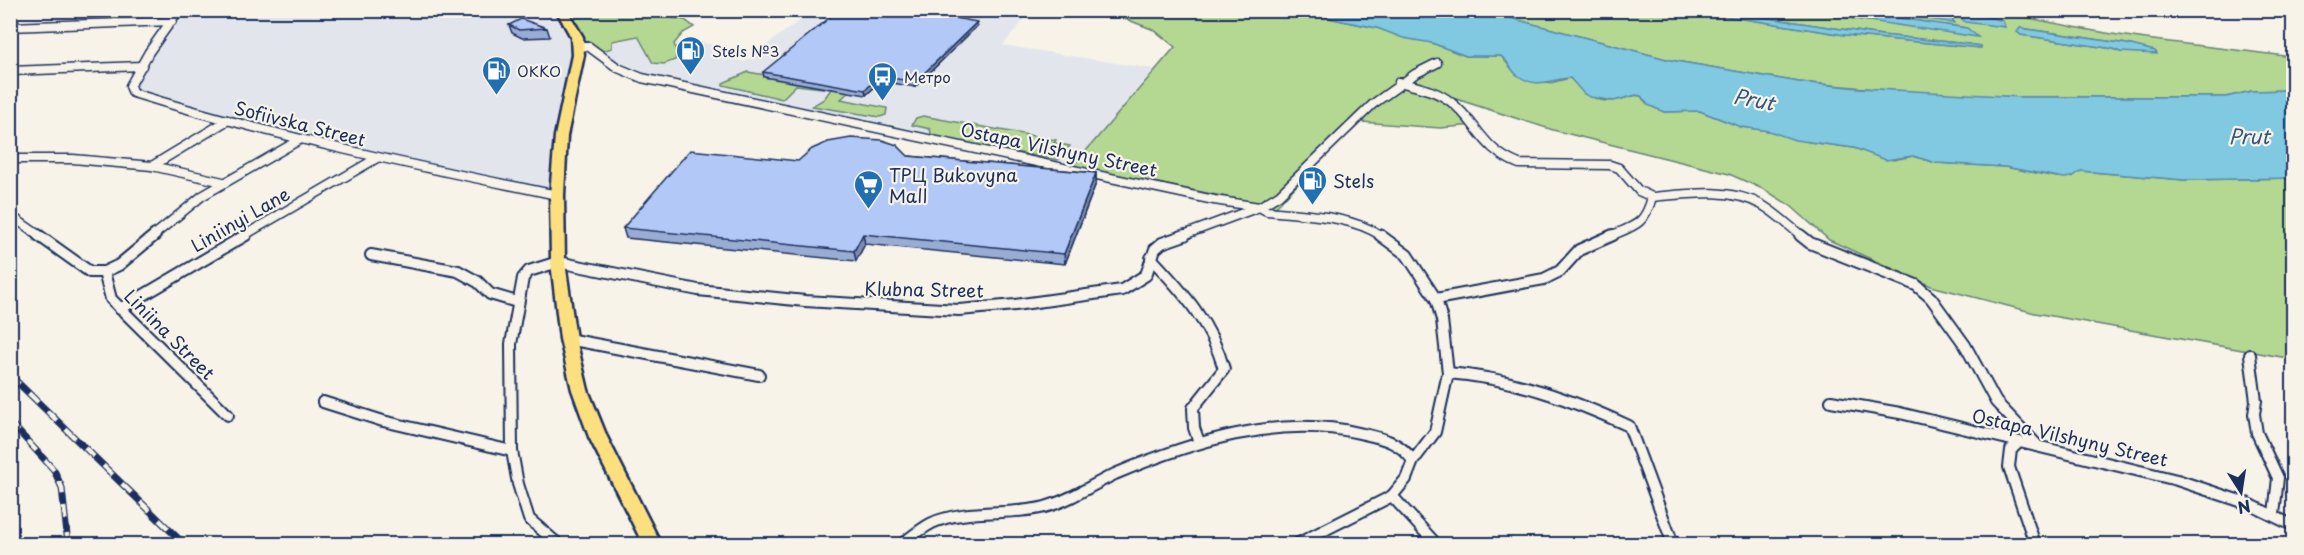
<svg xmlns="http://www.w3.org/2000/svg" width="2304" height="555" font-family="'Playpen Sans',sans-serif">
	<rect width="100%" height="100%" fill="#f7f3e8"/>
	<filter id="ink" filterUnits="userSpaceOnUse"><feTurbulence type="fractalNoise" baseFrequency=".0167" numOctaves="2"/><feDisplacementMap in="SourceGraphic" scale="12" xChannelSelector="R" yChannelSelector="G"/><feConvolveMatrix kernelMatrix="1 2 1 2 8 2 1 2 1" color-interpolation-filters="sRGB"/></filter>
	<g filter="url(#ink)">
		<g fill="#e2e6ec">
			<path d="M988 10 1027 16 1003 45 1154 69 1073 166 703 92 619 68 599 52 612 41 639 36 674 44 694 40 736 51 730 58 744 62 812 11Z"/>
			<path d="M178 11H564L578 37 568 112 560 197 377 159 131 93 148 52Z"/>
		</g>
		<g fill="#b4d792" stroke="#688378" stroke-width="1.5" fill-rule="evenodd">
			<path d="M564 11H659L658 15 685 20 694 27 683 33 674 44 677 53 675 60 664 64 653 63 638 36 612 41V48L599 52 578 37Z"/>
			<path d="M1105 11H1308L1333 19 1377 28 1432 43 1466 56H1501L1516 74 1550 83 1570 78C1588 93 1595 106 1622 99 1629 97 1634 94 1641 96L1648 105 1664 112 1700 111 1741 127 1769 131 1809 142 1854 148 1893 160 1913 156 1936 163 2005 167 2056 177 2081 171 2184 180 2293 178V359L2035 313 1931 286 1829 240 1791 206 1765 190 1729 174 1553 130 1456 99 1474 125 1440 128 1361 122 1341 139 1276 207 1073 166 1175 47 1154 30Z"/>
			<path d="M1484 11H1693L1845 35 1981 48 1968 44 1882 35 1721 11H1803L1869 21 1967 28 1850 11H1878L1954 22 1943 11H1937L1971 12 1961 11C2010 11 2058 25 2106 33 2168 43 2231 49 2293 57V90L2252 91 2226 97H2021L1920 93 1799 82 1670 60ZM2021 28 2127 44 2157 53 2120 52 2114 49 2021 35 2018 32Z"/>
			<path d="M748 72 851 90 841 99 887 108 886 115 880 117 812 106 824 99 831 89 796 85 782 99 723 85V83Z"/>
			<path d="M923 116 1056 140 1054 143 1070 146 1058 160 932 137 930 129 912 125 916 118Z"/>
		</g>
		<g fill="#80c9e1" stroke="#588bad" stroke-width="1.5">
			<path d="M1308 11H1484L1670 60 1799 82 1859 88 2021 97H2226L2252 91 2293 90V178L2184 180 2081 171 2072 177 2064 178 2005 167 1936 163 1913 156 1886 160 1854 148 1795 140 1769 131 1741 127 1700 111 1664 112 1648 105 1641 96 1636 95 1614 101 1590 97 1584 94 1570 78C1550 79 1538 90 1517 75 1511 70 1508 61 1501 56H1466L1432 43 1403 38 1377 28 1333 19Z"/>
			<path d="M1693 11H1721L1882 35 1968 44 1981 46V48L1845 35Z"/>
			<path d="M1803 11H1850L1967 28 1978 37Z"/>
			<path d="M1878 11H1943L1950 15 1954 23Z"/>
			<path d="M1955 11 1971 12 2003 21 2005 27 1965 22Z"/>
			<path d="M2020 28 2127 44 2155 51 2157 54 2120 52 2114 49 2021 35 2017 32Z"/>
		</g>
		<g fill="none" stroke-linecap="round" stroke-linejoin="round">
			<defs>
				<g id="minor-far1">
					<path d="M179 10 149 52 130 86 133 93C272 136 415 166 557 195"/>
					<path d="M10 27 172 21"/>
					<path d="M578 47 588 46 618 68 642 78 1214 200 1259 207 1267 211C1305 215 1349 215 1382 236"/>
					<path d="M10 71 142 66"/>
					<path d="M1399 82C1417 87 1436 90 1451 102 1479 124 1481 149 1519 164L1610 165 1619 168 1639 191 1652 197"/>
					<path d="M10 159H73L152 166"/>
					<path d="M223 182 152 166 228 120"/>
					<path d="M10 215 40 236"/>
					<path d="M153 236 202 196 301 139"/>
					<path d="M243 236 377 158"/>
					<path d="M1181 236 1259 207 1279 195 1373 104 1415 74 1437 63"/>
					<path d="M1610 236C1634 226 1645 225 1652 197 1686 194 1730 187 1762 205 1776 213 1789 226 1802 236"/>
				</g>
				<g id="minor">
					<path d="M38 235 90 272H104L111 299 228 415"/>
					<path d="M1800 235 1810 243 1916 285 1931 298 1965 345 1996 402 2036 444"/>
					<path d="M371 255 458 271 478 282 490 294 517 302"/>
					<path d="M1151 258C1183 292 1211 323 1224 369L1193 408 1194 428 1199 442"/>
					<path d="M104 272 119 265 155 235"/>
					<path d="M1436 299 1544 279 1560 271 1579 250 1613 235"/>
					<path d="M120 309 246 235"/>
					<path d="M568 339 759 375"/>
					<path d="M2250 355 2256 401 2254 414 2257 433 2278 478 2274 514"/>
					<path d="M1448 373C1513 378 1570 399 1629 426L1673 544"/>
					<path d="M1831 401 1900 413 2177 480 2249 504 2294 526"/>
					<path d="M323 402 383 421 512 451"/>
					<path d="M2018 443 2011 450 2009 467 2035 544"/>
					<path d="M1392 496 1436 544"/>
					<path d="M558 544 529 519 518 484 512 451 511 344 523 278 529 271 558 262 698 290 805 301 959 310 1015 305 1122 290 1146 275 1155 249 1162 243 1185 235"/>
					<path d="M902 544C911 537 922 528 932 523 965 508 1011 516 1045 507 1071 500 1092 485 1115 474 1191 442 1277 414 1359 433 1381 438 1400 441 1413 461"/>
					<path d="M1297 544 1392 496 1406 479 1413 461 1435 432 1448 373 1442 320 1436 299 1407 255 1380 235"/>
				</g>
				<path id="trunk" d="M556 10H567L583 37 584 55 567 136 564 195 565 262 576 339 588 390 607 437 661 544H643L589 437 572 390 560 339 551 262 550 195 555 136 572 55 571 37Z"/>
			</defs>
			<use href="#minor-far1" stroke="#1b2f5e" stroke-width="11"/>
			<use href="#minor" stroke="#1b2f5e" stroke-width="14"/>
			<use href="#trunk" stroke="#1b2f5e" stroke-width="5"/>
			<use href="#minor-far1" stroke="#f7f3e8" stroke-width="8"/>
			<use href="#minor" stroke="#f7f3e8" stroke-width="10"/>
			<use href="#trunk" fill="#fce080" fill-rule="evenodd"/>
			<defs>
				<g id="rail">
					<path d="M10 375 184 544"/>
					<path d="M10 422 54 470 62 488 68 544"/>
				</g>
			</defs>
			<use href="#rail" stroke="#1b2f5e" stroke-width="7"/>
			<use href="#rail" stroke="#f7f3e8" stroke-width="4.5" stroke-dasharray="13" stroke-linecap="butt"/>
		</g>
		<g fill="#99add4" stroke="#1b2f5e" stroke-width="1.5">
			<path d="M509 25 547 28 550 37 522 38 512 33Z"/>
			<path d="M977 26 915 87 881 81 866 95 764 77 763 72Z"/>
			<path d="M908 156 1096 173V183L1065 264 865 244 856 261 626 238 623 228Z"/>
		</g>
		<g fill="#7d8dad" stroke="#1b2f5e" stroke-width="1.5">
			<path d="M977 22V26L915 87V82Z"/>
			<path d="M880 76 881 81 866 95 865 90Z"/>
			<path d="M1096 173V183L1065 264 1064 254Z"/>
			<path d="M863 234 865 244 856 261 854 251Z"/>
		</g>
		<g fill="#b2c9f7" stroke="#1b2f5e" stroke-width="1.5">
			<path d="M839 10H874L906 15 908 13 929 17 933 14 977 22 915 82 880 76 865 90 763 72Z"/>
			<path d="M521 19 547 28 519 30 509 25Z"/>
			<path d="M851 138 882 140 897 145 908 156 1096 173 1064 254 863 234 854 251 623 228 690 150 798 161 812 149 828 142Z"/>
		</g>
	</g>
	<defs>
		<symbol id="fuel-pin" viewBox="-11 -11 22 30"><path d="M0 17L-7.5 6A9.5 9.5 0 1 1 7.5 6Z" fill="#1f6fb2" stroke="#f7f3e8"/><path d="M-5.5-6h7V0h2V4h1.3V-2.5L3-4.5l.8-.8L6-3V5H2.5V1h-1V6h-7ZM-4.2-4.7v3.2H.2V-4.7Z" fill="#fff"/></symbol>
		<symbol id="bus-pin" viewBox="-11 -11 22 30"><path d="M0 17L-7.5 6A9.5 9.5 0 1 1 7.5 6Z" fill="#1f6fb2" stroke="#f7f3e8"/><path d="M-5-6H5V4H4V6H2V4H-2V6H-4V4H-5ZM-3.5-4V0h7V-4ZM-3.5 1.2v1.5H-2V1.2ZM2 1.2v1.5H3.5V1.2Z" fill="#fff"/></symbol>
		<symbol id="supermarket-pin" viewBox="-11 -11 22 30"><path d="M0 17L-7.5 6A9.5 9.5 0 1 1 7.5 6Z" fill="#1f6fb2" stroke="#f7f3e8"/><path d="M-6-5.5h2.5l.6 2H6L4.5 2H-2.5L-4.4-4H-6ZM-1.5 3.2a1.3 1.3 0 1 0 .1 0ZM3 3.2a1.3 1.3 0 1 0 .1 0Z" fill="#fff"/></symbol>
	</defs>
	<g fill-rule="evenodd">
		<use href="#fuel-pin" x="674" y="34" width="33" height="45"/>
		<use href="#fuel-pin" x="480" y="54" width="33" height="45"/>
		<use href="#bus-pin" x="866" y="60" width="33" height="45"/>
		<use href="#fuel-pin" x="1296" y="164" width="33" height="45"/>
		<use href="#supermarket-pin" x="852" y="168" width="33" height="45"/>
	</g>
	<g text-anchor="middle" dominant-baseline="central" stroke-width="4.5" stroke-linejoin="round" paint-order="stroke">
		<g font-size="15" fill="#1b2f5e" stroke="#f7f3e8" text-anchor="start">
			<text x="712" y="50">Stels №3</text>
			<text x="517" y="70">OKKO</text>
			<text x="904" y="76">Метро</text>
		</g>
		<g font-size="18" fill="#1b2f5e" stroke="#f7f3e8">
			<text transform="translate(300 123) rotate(14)">Sofiivska Street</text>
			<text transform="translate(1059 149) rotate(12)">Ostapa Vilshyny Street</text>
			<text transform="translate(240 219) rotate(-30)">Liniinyi Lane</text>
			<text transform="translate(924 289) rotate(1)">Klubna Street</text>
			<text transform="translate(170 334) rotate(45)">Liniina Street</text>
			<text transform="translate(2070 437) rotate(13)">Ostapa Vilshyny Street</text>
		</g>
		<g font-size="18" fill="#1b2f5e" stroke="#f7f3e8" text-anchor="start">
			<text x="889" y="174">ТРЦ Bukovyna<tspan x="889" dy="21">Mall</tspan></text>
			<text x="1333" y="180">Stels</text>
		</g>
		<g font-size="20" font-style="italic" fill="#34567f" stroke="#f7f3e8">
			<text transform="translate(1754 99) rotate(11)">Prut</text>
			<text x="2249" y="136">Prut</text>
		</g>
	</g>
	<rect width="2304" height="555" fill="none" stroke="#f7f3e8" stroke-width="36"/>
	<rect x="18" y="18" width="2268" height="519" fill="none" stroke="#1b2f5e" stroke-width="2" filter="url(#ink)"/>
	<g transform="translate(2241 492) rotate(168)" stroke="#f7f3e8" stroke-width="4.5" paint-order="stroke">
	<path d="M0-4.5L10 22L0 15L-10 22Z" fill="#1b2f5e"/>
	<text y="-9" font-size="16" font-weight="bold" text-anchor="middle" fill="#1b2f5e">N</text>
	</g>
</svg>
